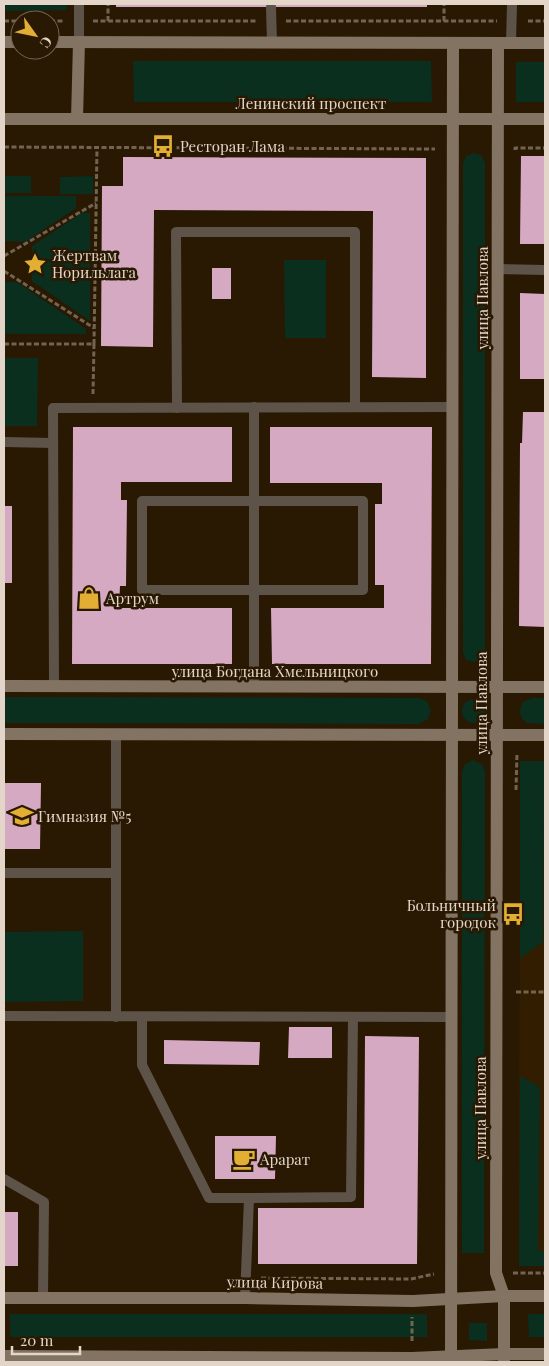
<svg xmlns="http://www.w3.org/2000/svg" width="549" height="1366" font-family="'Playfair Display',serif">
	<rect width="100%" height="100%" fill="#291802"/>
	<path fill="#331d00" d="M520 761H545V1266H519Z"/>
	<g fill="#0a2f1e">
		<path d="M4 4H67V10L4 11Z"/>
		<path d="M133 61H431L432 102H134Z"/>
		<rect x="516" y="62" width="29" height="40"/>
		<path d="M474 153 481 155 485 163V653L481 659 475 662 466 660 463 653V163L466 156Z"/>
		<rect x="4" y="176" width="27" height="17"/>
		<path d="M93 176V194H60V177Z"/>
		<path d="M4 196H76V208L25 242 4 241Z"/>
		<path d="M82 213H90V321L32 281V246Z"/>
		<path d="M284 260H326V338H285Z"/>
		<path d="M4 282H17L86 329V334H4Z"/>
		<path d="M4 358H38L37 426H4Z"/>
		<path d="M4 697 419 698 427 701 431 710 428 719 419 724 4 723Z"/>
		<path d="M532 698H545V724L527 723C519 717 518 711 523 702Z"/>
		<circle cx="474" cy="711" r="12"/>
		<path d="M473 760 483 765 485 772 484 1253H462V772L465 764Z"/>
		<path d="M520 761H545V775H544L543 942 520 958Z"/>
		<path d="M83 931V1001L4 1002V932Z"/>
		<path d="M520 1076 540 1087 538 1251H545V1266H519Z"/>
		<rect x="10" y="1314" width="417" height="23"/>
		<path d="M528 1314H545V1337H529Z"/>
		<path d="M469 1323H487V1341L469 1340Z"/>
	</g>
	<g fill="#d6a9c3">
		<rect x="116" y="4" width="311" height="3"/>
		<path d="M521 156H545V244H520Z"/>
		<path d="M123 157 426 158V378L372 377 373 211 154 210 153 347 101 346 102 186H123Z"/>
		<rect x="212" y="268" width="19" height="31"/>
		<path d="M520 293 545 294V379H520Z"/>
		<path d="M523 412H545V627L519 626 520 443H522Z"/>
		<path d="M73 427H232V482H121V500H127L126 586H120L119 608H232V664H72Z"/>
		<path d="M270 427H432L431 664H272L271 608H384V585H375V504H382V483H270Z"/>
		<rect x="4" y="506" width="8" height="77"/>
		<path d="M4 783H41L40 849H4Z"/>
		<path d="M289 1027H332V1058H288Z"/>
		<path d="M365 1036 419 1037 417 1264H258V1208H364Z"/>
		<path d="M164 1040 260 1042 259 1065 164 1064Z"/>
		<path d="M215 1136H276L275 1179H215Z"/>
		<rect x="4" y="1212" width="14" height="54"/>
	</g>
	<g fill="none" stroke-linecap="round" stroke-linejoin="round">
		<g stroke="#736451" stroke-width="3" stroke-dasharray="5 2.5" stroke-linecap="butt">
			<path d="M4 21H20"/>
			<path d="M50 21H64"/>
			<path d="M93 21H257"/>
			<path d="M108 21V4"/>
			<path d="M286 21H497"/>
			<path d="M444 21V4"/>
			<path d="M528 21H545"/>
			<path d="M4 147 435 149"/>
			<path d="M515 150V148H545"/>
			<path d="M4 256 96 203"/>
			<path d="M4 271 94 328"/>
			<path d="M4 344H94L97 147"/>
			<path d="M93 394 94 344"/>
			<path d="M516 790 517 753"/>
			<path d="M516 992H545"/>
			<path d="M513 1273H545"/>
			<path d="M261 1278 411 1279 434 1274"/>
			<path d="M412 1341V1317"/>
		</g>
		<g stroke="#5d5349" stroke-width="10">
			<path d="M271 7 272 43"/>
			<path d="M79 42V4"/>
			<path d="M511 43 512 4"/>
			<path d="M498 269 545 270"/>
			<path d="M254 407V687"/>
			<path d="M177 408 176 232H355V407"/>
			<path d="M4 442 53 443"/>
			<rect x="142" y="501" width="221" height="89"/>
			<path d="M54 687 53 408 452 407"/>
			<path d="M116 735V1017"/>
			<path d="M4 873H116"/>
			<path d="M4 1016 452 1017"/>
			<path d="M142 1017V1065L209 1198H249"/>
			<path d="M4 1179 44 1202 43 1298"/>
			<path d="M245 1298 249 1198 351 1197 353 1017"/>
		</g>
		<g stroke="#827363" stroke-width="12">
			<path d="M4 42H20"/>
			<path d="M50 42 545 43"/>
			<path d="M498 43 496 1273 504 1296V1362"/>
			<path d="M4 119H545"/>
			<path d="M77 119 79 42"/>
			<path d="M4 686 545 687"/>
			<path d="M4 734 545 735"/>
			<path d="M4 1298H245L413 1301 504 1296H545"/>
			<path d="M4 1356 412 1358 504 1354H545"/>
			<path d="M451 1362 453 43"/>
		</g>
	</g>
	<defs>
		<symbol id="bus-bare" viewBox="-9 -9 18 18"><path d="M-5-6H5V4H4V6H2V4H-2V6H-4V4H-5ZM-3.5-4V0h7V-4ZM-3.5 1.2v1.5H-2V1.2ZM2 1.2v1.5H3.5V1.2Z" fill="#e2ae34" stroke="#291802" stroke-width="2.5" paint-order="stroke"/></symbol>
		<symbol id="sight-bare" viewBox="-9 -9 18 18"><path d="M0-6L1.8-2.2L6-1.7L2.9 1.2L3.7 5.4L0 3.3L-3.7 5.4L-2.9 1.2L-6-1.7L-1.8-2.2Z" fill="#e2ae34" stroke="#291802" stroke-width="2.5" paint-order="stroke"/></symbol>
		<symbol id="shop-bare" viewBox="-9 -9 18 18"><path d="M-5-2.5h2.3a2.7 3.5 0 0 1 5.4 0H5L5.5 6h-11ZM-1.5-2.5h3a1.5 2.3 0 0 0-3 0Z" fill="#e2ae34" stroke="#291802" stroke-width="2.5" paint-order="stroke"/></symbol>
		<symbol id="school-bare" viewBox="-9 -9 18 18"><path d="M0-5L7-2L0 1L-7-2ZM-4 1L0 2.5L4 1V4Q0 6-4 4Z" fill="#e2ae34" stroke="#291802" stroke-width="2.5" paint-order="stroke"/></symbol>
		<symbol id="cafe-bare" viewBox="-9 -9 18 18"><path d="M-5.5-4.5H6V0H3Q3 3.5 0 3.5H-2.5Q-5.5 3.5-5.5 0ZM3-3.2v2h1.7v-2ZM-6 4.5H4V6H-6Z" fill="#e2ae34" stroke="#291802" stroke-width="2.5" paint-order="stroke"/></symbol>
	</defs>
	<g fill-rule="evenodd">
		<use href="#bus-bare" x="147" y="130" width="32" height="32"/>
		<use href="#sight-bare" x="19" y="248" width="32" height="32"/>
		<use href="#shop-bare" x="73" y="582" width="32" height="32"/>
		<use href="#school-bare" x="6" y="800" width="32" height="32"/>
		<use href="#bus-bare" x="497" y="898" width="32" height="32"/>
		<use href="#cafe-bare" x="228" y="1143" width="32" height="32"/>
	</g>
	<g text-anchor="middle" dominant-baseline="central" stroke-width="5" stroke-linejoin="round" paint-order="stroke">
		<g font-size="15" fill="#e3d6c9" stroke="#291802">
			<text x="311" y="103">Ленинский проспект</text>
			<text transform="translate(482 298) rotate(-90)">улица Павлова</text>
			<text x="275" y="671">улица Богдана Хмельницкого</text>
			<text transform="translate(481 703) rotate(-90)">улица Павлова</text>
			<text transform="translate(480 1108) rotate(-90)">улица Павлова</text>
			<text transform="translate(275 1282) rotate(1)">улица Кирова</text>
		</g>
		<g font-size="15" fill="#e3d6c9" stroke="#291802" text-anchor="start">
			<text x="180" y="146">Ресторан Лама</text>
			<text x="52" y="255">Жертвам<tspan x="52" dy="17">Норильлага</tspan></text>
			<text x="106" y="598">Артрум</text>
			<text x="38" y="816">Гимназия №5</text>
			<text x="496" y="905" text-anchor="end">Больничный<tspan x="496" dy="17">городок</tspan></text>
			<text x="260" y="1159">Арарат</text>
		</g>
	</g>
	<rect width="549" height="1366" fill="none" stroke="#e3d6c9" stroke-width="10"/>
	<g transform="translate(35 35) rotate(123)"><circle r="24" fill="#291802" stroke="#736452"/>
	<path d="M0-4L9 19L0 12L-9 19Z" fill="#e2ae34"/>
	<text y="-8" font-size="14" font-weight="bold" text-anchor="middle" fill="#e3d6c9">С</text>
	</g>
	<path d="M12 1346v8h68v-8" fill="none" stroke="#e3d6c9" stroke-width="2.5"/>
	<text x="20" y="1346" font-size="15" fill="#e3d6c9" stroke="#291802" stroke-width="4" paint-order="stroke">20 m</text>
</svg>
